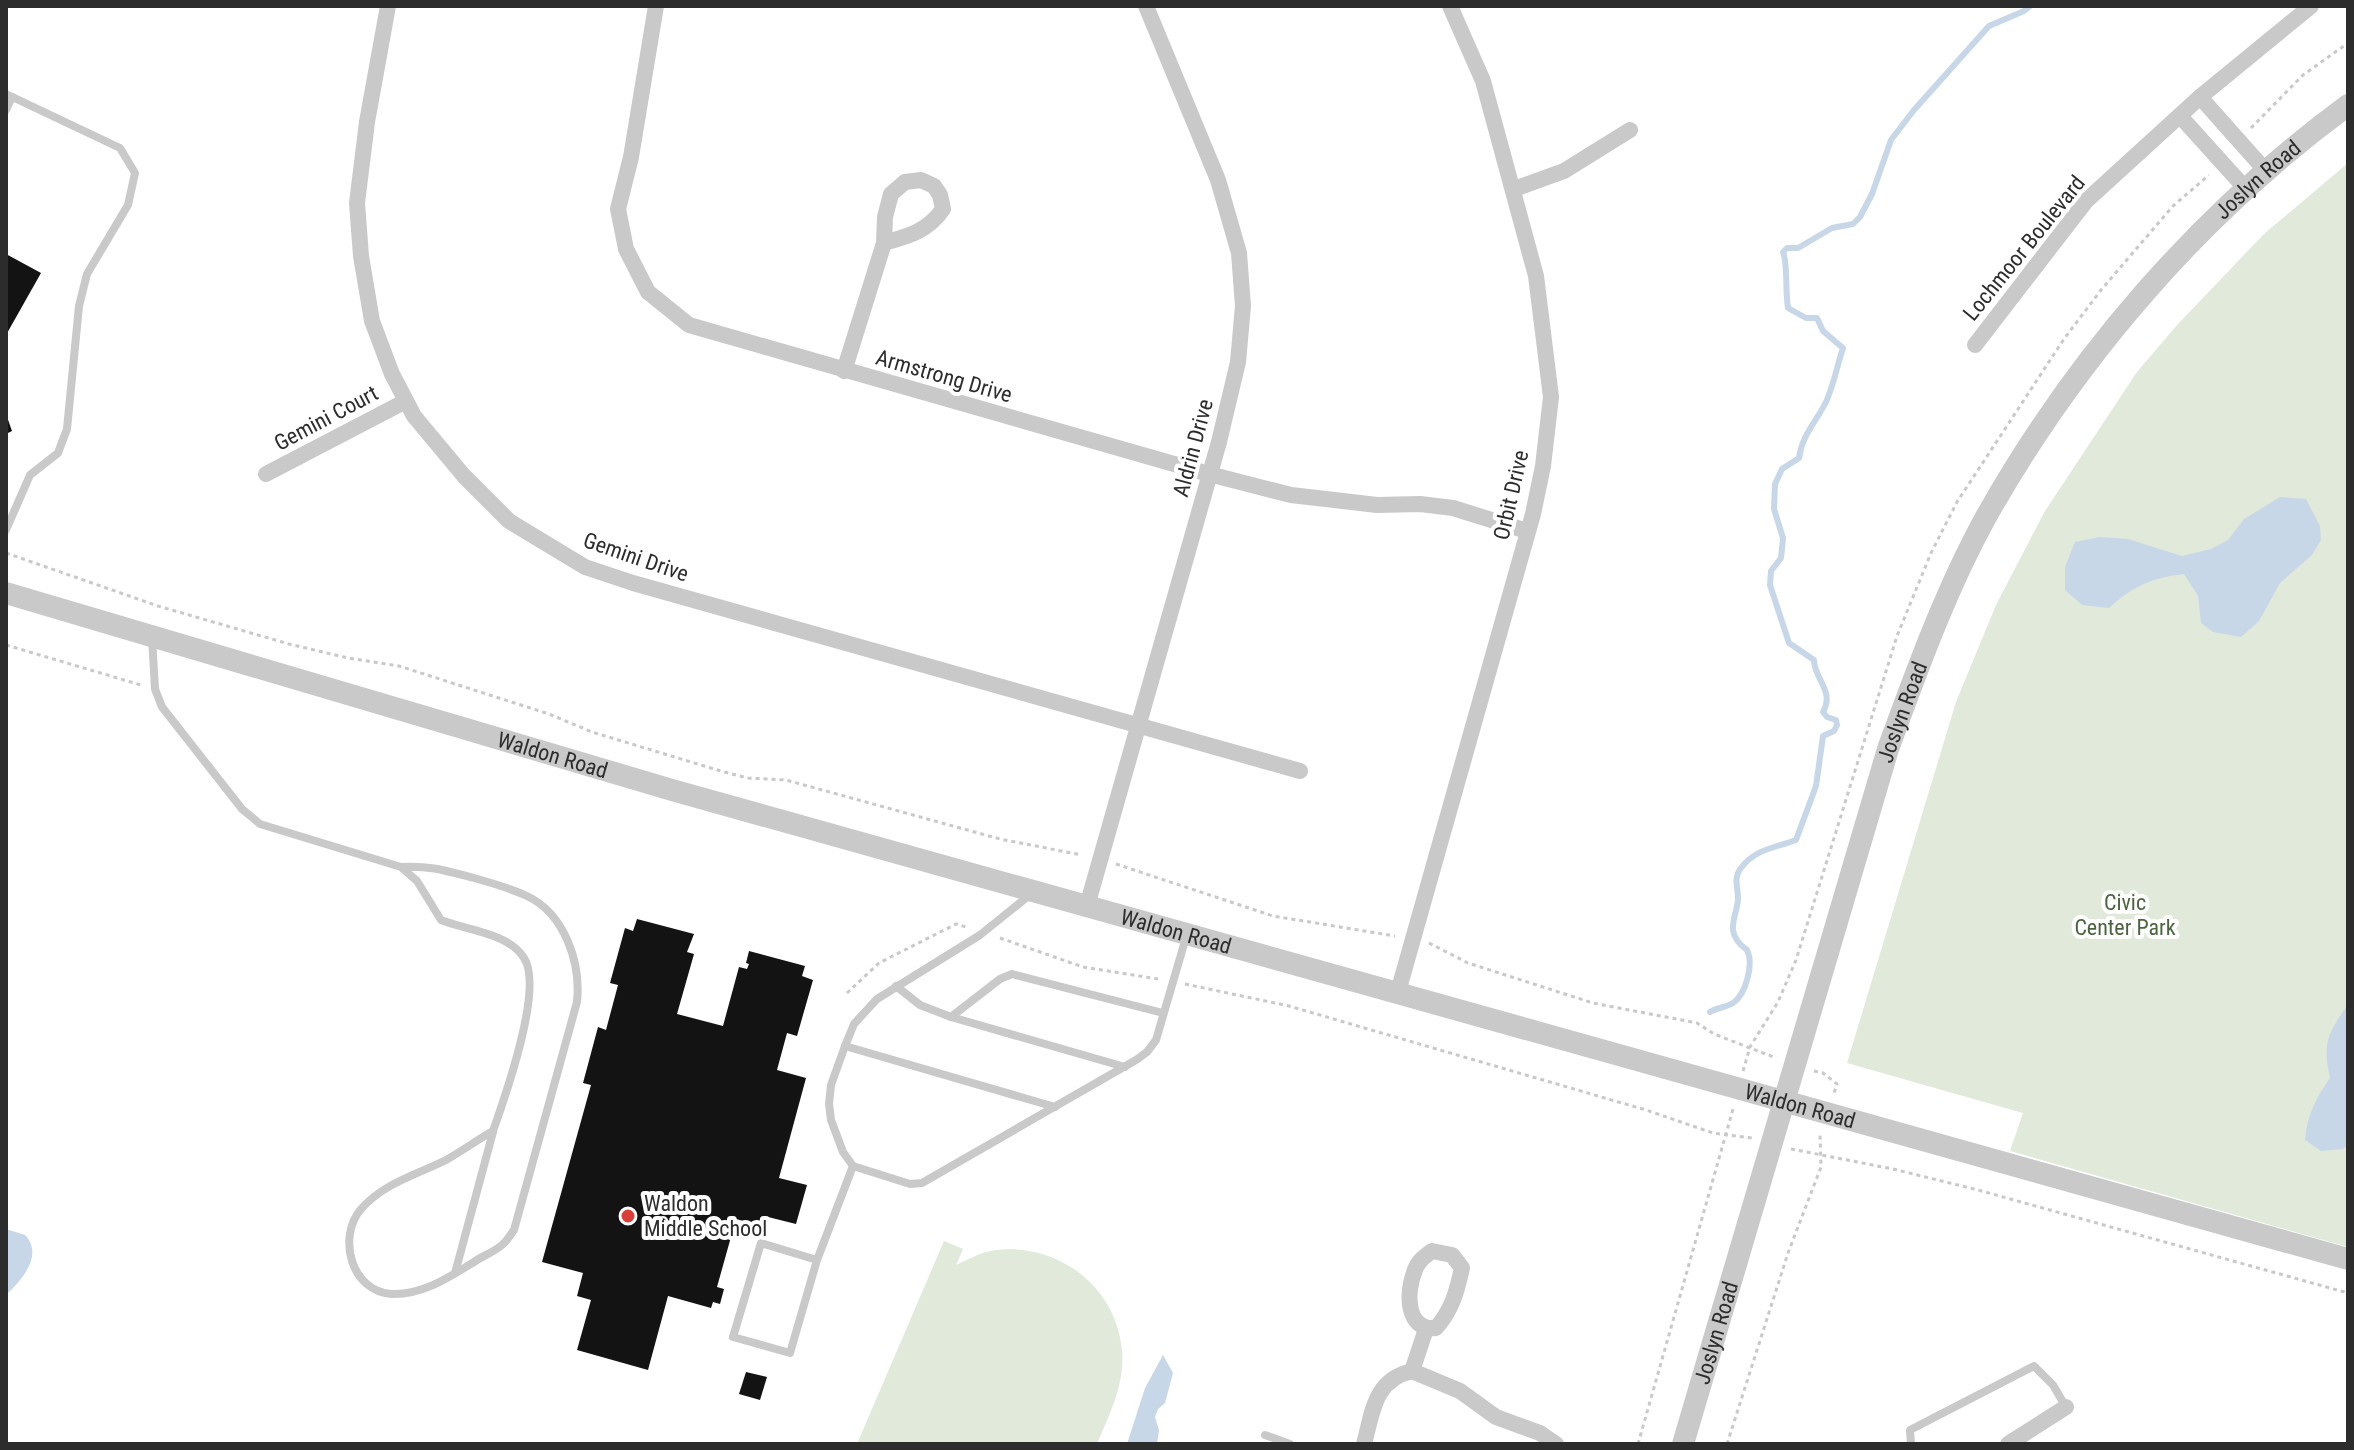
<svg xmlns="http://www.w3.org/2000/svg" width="2354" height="1450" font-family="'Roboto Condensed',sans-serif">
	<rect width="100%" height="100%" fill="#fff"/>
	<g fill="#e0e9da">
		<path d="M2348 163V1247L2010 1151 2023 1113 1847 1063 1956 702 1996 605 2045 511 2137 372 2178 324 2264 234Z"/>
		<path d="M944 1241 963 1249 956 1265C969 1259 981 1252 996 1250 1058 1243 1116 1286 1122 1350 1125 1384 1110 1413 1097 1444H857Z"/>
	</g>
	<g fill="#c7d7e8">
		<path d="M2280 497 2306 499 2320 526 2321 540 2312 555 2280 583 2259 621 2241 637 2213 632 2201 623 2198 596 2184 574C2154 577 2131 587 2109 608L2082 605 2065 590V567L2075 542 2100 537 2128 539 2182 556 2211 549 2228 540 2244 519Z"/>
		<path d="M2348 1004V1145L2343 1149 2321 1151 2305 1140C2307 1115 2316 1098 2330 1078 2322 1042 2328 1034 2348 1004Z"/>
		<path d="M6 1229 25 1235C44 1255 22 1280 6 1295Z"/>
		<path d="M1163 1355 1173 1373 1165 1403 1158 1409 1155 1417 1159 1430 1157 1444H1127L1145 1388Z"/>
	</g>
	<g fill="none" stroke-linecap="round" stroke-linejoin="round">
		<path stroke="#c7d7e8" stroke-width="6" d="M1710 1012C1716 1008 1727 1007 1733 1003 1746 994 1754 964 1747 950 1740 945 1734 938 1733 930 1732 919 1738 909 1738 898 1738 887 1733 878 1741 868 1755 849 1775 848 1796 840L1816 786 1823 736 1834 731 1837 725 1836 720 1827 717 1823 712C1835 691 1814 679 1814 660L1789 643 1770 585 1771 571 1781 558 1783 538 1774 509 1775 484 1782 469 1799 458C1802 435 1816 422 1826 402 1834 384 1837 366 1843 348L1823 331 1817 318H1806L1788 308C1785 291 1788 264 1783 252L1787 248H1798L1832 228 1853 224 1860 217 1872 194 1891 140 1914 110 1989 26 2024 11 2030 6"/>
	</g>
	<g fill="#131313">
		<path d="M6 254 41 273 6 335Z"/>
		<path d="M6 414 12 431 6 434Z"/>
		<path d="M637 919 694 934 687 952 694 954 677 1014 723 1026 739 967 747 969 749 964 746 963 749 951 805 966 802 976 813 980 797 1036 787 1033 777 1070 806 1078 779 1178 807 1185 796 1224 768 1217 765 1227 736 1219 717 1287 724 1289 720 1304 713 1302 711 1308 668 1296 648 1370 577 1350 591 1300 577 1296 583 1273 542 1262 591 1085 583 1083 598 1027 606 1030 618 985 610 983 625 928 633 931Z"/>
		<path d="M746 1372 767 1377 760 1400 739 1394Z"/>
	</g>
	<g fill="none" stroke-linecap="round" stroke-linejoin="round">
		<g stroke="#c9c9c9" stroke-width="3" stroke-dasharray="4 4" stroke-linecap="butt">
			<path d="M2251 128 2303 75 2348 43"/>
			<path d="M6 553 158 606 289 644 348 658 399 666 549 714 592 732 724 772 748 778 786 780 1000 839 1082 855"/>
			<path d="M6 645 141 685"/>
			<path d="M1116 864 1273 916 1395 936"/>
			<path d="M1000 938 1083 967 1158 979"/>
			<path d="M1429 943 1468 963 1593 1003 1697 1023 1714 1034 1776 1058"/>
			<path d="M1185 984 1289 1006 1646 1110 1713 1133 1752 1138"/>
			<path d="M847 993 879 963 956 924 966 927"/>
			<path d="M1743 1071 1750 1047 1778 1002 1796 960 1897 636 1931 553 1957 502 2064 339 2101 290 2173 206 2209 175"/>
			<path d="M1814 1071 1823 1073 1837 1084 1834 1093"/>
			<path d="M1791 1149 1893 1169 1978 1190 2348 1293"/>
			<path d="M1638 1444 1733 1109"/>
			<path d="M1727 1444 1788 1253 1821 1167 1820 1134"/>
		</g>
		<g stroke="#c9c9c9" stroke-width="8">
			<path d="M6 94 120 148 135 173 128 205 87 274 79 306 67 429 58 453 30 475 6 530"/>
			<path d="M6 110 12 97"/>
			<path d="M152 637 155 689 162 707 242 809 260 824 401 867C428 865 447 871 474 878 492 883 510 888 527 896 565 914 581 963 577 1002L514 1230C511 1234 507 1241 503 1244 496 1251 485 1255 477 1260 451 1276 424 1295 392 1294 351 1292 337 1237 361 1209 384 1183 416 1175 446 1160 462 1151 477 1140 493 1131 505 1097 544 988 524 958 509 933 466 930 441 920L417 881 401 867"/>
			<path d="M1031 894 980 935 877 999 854 1024 845 1046 831 1085 829 1104 831 1120 843 1152 853 1166 910 1184 922 1183 1136 1060 1147 1052 1156 1040 1187 934"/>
			<path d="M896 986 920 1005 951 1017 1000 979 1012 974 1163 1013"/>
			<path d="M951 1017 1125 1067"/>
			<path d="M845 1046 1055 1107"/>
			<path d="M817 1260 761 1243 733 1337 790 1353 817 1260 853 1166"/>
			<path d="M455 1273 493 1132"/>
			<path d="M1265 1435 1290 1444"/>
			<path d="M1911 1444 1910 1430 2034 1366 2053 1385 2066 1407"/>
		</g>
		<g stroke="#c9c9c9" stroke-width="16">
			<path d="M388 6 367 122 357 203 361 256 372 321 392 374 414 416 464 476 509 521 585 567 633 583 1300 771"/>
			<path d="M656 6 631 157 618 209 626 249 648 292 689 325 1209 474 1291 495 1377 505 1420 504 1453 508 1527 531"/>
			<path d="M2200 97 2265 170"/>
			<path d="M2180 116 2245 188"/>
			<path d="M1514 189 1564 171 1630 130"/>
			<path d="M1975 345 2086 201 2200 97 2311 6"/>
			<path d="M844 371 884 243 885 217 891 194 905 182 921 180 934 186 940 195 943 209C928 231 909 236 884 243"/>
			<path d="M266 474 406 401"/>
			<path d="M1087 906 1219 442 1238 362 1243 306 1239 253 1218 180 1146 6"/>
			<path d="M1398 992 1533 514 1543 466 1551 397 1536 276 1483 81 1450 6"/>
			<path d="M1432 1251 1452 1255 1462 1268C1457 1291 1452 1310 1436 1328 1405 1331 1406 1291 1415 1270 1418 1261 1425 1256 1432 1251Z"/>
			<path d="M1412 1371 1460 1391 1496 1417 1540 1433 1556 1444"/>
			<path d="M1364 1444C1373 1411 1374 1380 1412 1371L1426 1329"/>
			<path d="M2008 1444 2066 1407"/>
		</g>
		<g stroke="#c9c9c9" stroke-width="22">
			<path id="s1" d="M6 593 672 790 2348 1259"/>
			<path id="s2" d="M1683 1444 1888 749C1917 670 1946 589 1987 515 2077 356 2201 213 2348 105"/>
		</g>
	</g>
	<circle fill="#d83f38" stroke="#fff" stroke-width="3" cx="628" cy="1216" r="8"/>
	<g text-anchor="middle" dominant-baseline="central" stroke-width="8" stroke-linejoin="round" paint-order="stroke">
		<g font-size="22" fill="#2c2c2c" stroke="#fff">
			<text stroke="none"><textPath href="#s2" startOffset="1412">Joslyn Road</textPath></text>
			<text transform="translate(2024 248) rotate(-51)">Lochmoor Boulevard</text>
			<text transform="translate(944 376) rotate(16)">Armstrong Drive</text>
			<text transform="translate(326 418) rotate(-28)">Gemini Court</text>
			<text transform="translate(1193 448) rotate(-75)">Aldrin Drive</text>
			<text transform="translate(1511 495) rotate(-77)">Orbit Drive</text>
			<text transform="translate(636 557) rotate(19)">Gemini Drive</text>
			<text stroke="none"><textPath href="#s2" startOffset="764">Joslyn Road</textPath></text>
			<text stroke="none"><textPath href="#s1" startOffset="570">Waldon Road</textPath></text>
			<text stroke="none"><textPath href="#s1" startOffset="1218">Waldon Road</textPath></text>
			<text stroke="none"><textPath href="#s1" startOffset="1866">Waldon Road</textPath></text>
			<text stroke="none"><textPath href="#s2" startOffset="116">Joslyn Road</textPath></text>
		</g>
		<g font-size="22" fill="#4b643d" stroke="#fff">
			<text x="2125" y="902">Civic<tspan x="2125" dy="25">Center Park</tspan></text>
		</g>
		<g font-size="22" fill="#2c2c2c" stroke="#fff" text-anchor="start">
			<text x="644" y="1203">Waldon<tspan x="644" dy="25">Middle School</tspan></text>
		</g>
	</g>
	<rect width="2354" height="1450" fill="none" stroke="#2c2c2c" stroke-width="16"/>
</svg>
